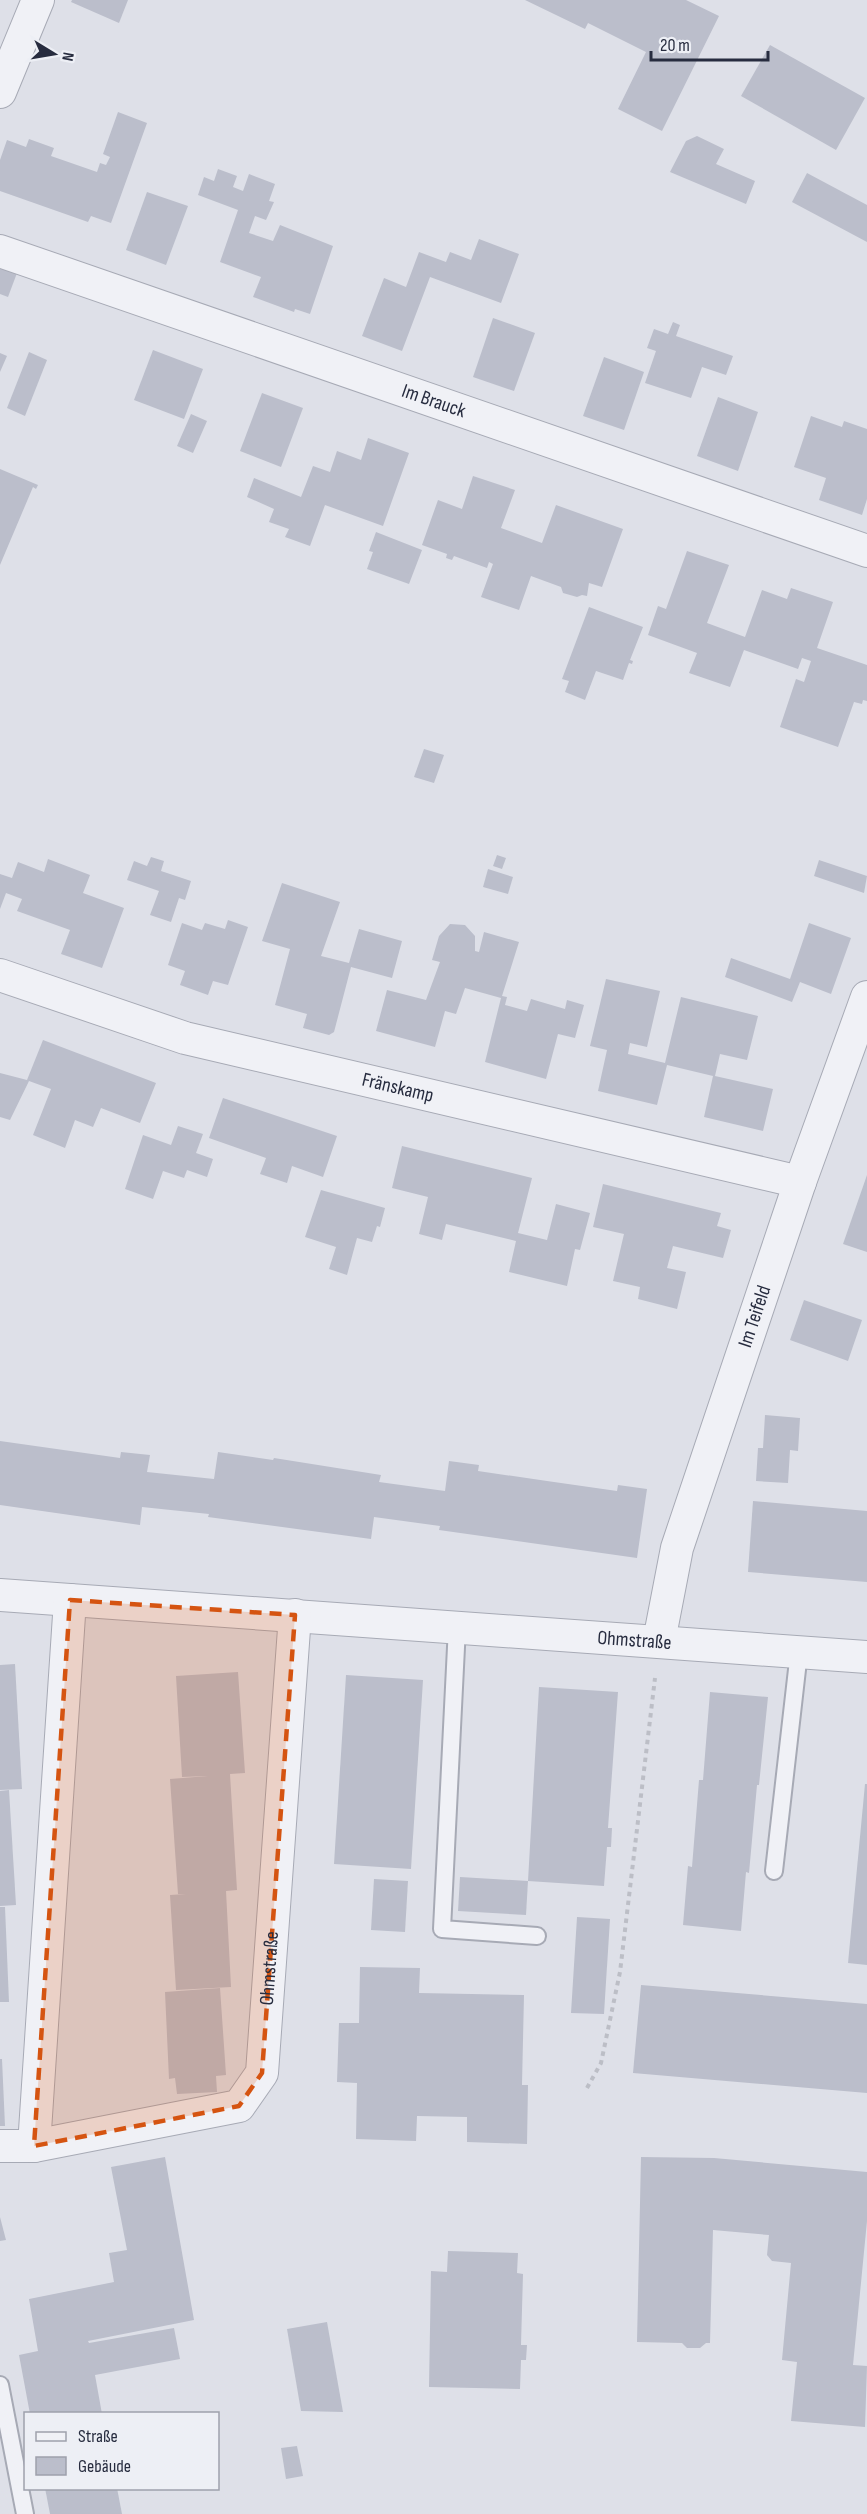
<svg xmlns="http://www.w3.org/2000/svg" width="867" height="2514" font-family="'Sofia Sans Condensed',sans-serif">
	<rect width="100%" height="100%" fill="#dee0e8"/>
	<g fill="#bbbecb">
		<path d="M72 0H128L119 23 71 2Z"/>
		<path d="M525 0H686L719 16 662 131 618 109 646 52 588 23 585 29Z"/>
		<path d="M770 45 865 98 836 150 741 96Z"/>
		<path d="M118 112 147 123 111 223 91 216 88 222 0 191V160L7 140 26 147 29 139 54 148 51 156 97 172 100 163 106 165 110 157 103 154Z"/>
		<path d="M697 136 724 149 716 164 755 181 746 204 670 172 686 141Z"/>
		<path d="M218 169 237 176 233 187 243 191 249 174 275 184 269 201 274 202 266 220 255 216 249 233 273 241 280 225 333 246 310 314 295 309 294 312 253 297 261 277 220 262 238 210 198 195 204 177 214 181Z"/>
		<path d="M807 173 867 205V242L792 202Z"/>
		<path d="M147 192 188 206 166 265 126 250Z"/>
		<path d="M479 239 519 254 501 303 430 277 402 351 362 336 384 278 406 287 419 252 446 262 450 252 471 260Z"/>
		<path d="M0 267 17 273 8 297 0 294Z"/>
		<path d="M493 318 535 333 514 391 473 377Z"/>
		<path d="M673 322 680 325 676 336 733 356 726 375 702 367 691 398 645 383 656 351 647 348 654 329 668 334Z"/>
		<path d="M153 350 203 369 184 419 134 400Z"/>
		<path d="M29 352 47 360 25 416 7 408Z"/>
		<path d="M0 353 7 356 0 372Z"/>
		<path d="M604 357 644 372 624 430 583 416Z"/>
		<path d="M262 393 303 408 281 467 240 451Z"/>
		<path d="M718 397 758 412 738 471 697 456Z"/>
		<path d="M191 414 207 421 193 453 177 446Z"/>
		<path d="M811 416 842 427 844 421 867 429V499L862 515 819 500 826 478 794 467Z"/>
		<path d="M368 438 409 453 383 526 325 505 310 546 285 537 289 529 269 522 274 509 247 497 254 478 301 497 313 466 330 472 337 451 361 460Z"/>
		<path d="M0 469 38 485 36 489 33 487 0 565Z"/>
		<path d="M473 476 515 490 501 528 542 543 556 505 623 529 602 587 589 583 587 596 582 595 577 597 563 593 561 587 531 576 519 610 481 597 493 564 489 562 487 568 454 556 452 560 446 558 447 554 422 545 438 500 462 509Z"/>
		<path d="M376 532 422 550 409 584 367 569 373 552 369 551Z"/>
		<path d="M687 551 729 565 707 623 745 637 762 590 787 599 791 588 833 602 817 648 867 665V701L863 700 862 704 854 702 838 747 780 727 796 679 804 682 811 661 802 658 798 669 744 650 730 687 689 673 697 653 648 635 658 606 666 609Z"/>
		<path d="M589 607 643 627 630 660 633 661 632 664 629 663 623 680 596 671 585 700 565 692 569 681 562 679Z"/>
		<path d="M424 749 444 755 434 783 414 777Z"/>
		<path d="M497 855 506 858 502 869 493 866Z"/>
		<path d="M151 857 164 861 161 871 191 881 185 900 179 898 171 922 150 915 159 891 127 880 134 861 147 866Z"/>
		<path d="M48 859 90 875 83 893 124 908 102 968 61 954 70 930 17 911 22 899 6 893 0 909V874L12 878 18 862 44 872Z"/>
		<path d="M819 860 867 876 864 893 814 876Z"/>
		<path d="M488 869 513 877 508 894 483 887Z"/>
		<path d="M282 883 340 902 321 956 349 963 359 929 402 941 392 978 351 967 334 1032 329 1035 303 1028 307 1014 275 1005 290 949 262 941Z"/>
		<path d="M228 920 248 927 228 985 213 981 208 995 180 985 185 971 168 965 182 923 202 930 205 923 225 929Z"/>
		<path d="M809 923 851 938 831 994 800 982 792 1002 725 977 731 958 790 979Z"/>
		<path d="M450 924 465 925 475 936V951L479 952 484 932 519 942 502 996 507 997 505 1005 527 1011 531 999 565 1009 567 1000 584 1005 575 1038 558 1034 546 1079 485 1062 501 998 465 988 456 1014 445 1011 435 1047 376 1031 387 990 426 1000 440 962 432 960 439 936Z"/>
		<path d="M606 979 660 991 647 1047 630 1043 628 1054 665 1063 681 997 758 1016 747 1060 720 1054 715 1076 773 1089 763 1131 704 1117 713 1076 667 1065 657 1105 598 1091 607 1050 590 1046Z"/>
		<path d="M43 1040 156 1083 140 1123 101 1108 93 1127 75 1120 65 1148 33 1135 51 1089 29 1081 10 1120 0 1117V1073L27 1080Z"/>
		<path d="M223 1098 337 1136 323 1177 292 1166 287 1183 260 1174 266 1158 209 1138Z"/>
		<path d="M178 1126 203 1134 196 1153 213 1159 207 1177 187 1170 184 1178 163 1171 153 1199 125 1189 143 1135 171 1145Z"/>
		<path d="M402 1146 532 1178 518 1233 547 1240 556 1204 590 1213 580 1250 575 1249 567 1286 509 1272 516 1241 446 1224 442 1240 419 1234 428 1197 392 1188Z"/>
		<path d="M867 1175V1252L843 1244Z"/>
		<path d="M603 1184 721 1213 717 1226 731 1230 723 1258 673 1246 667 1268 686 1272 677 1309 638 1299 640 1287 613 1281 624 1234 593 1227Z"/>
		<path d="M321 1190 385 1208 380 1227 377 1226 372 1242 357 1238 347 1275 329 1269 336 1247 305 1237Z"/>
		<path d="M804 1300 862 1320 848 1361 790 1340Z"/>
		<path d="M765 1415 800 1418 798 1451 790 1450 788 1483 756 1481 758 1448H763Z"/>
		<path d="M0 1441 120 1458 121 1452 150 1455 147 1472 214 1479 218 1452 273 1460 274 1458 381 1475 379 1482 445 1491 449 1461 479 1465 478 1471 547 1481 617 1491 618 1485 647 1489 637 1558 439 1530 440 1526 374 1517 371 1539 208 1517 209 1514 142 1507 140 1525 0 1505Z"/>
		<path d="M753 1501 867 1511V1582L748 1572Z"/>
		<path d="M15 1664 22 1789 0 1790V1665Z"/>
		<path d="M238 1672 245 1773 230 1774 237 1890 226 1891 231 1987 176 1990 170 1895 186 1894H178L170 1779 208 1776 182 1777 176 1676Z"/>
		<path d="M346 1675 423 1680 411 1869 334 1864Z"/>
		<path d="M539 1687 618 1692 608 1828H612L611 1847H607L604 1886 528 1881Z"/>
		<path d="M710 1692 768 1697 759 1785H757L749 1873 746 1872 741 1931 683 1925 688 1866 692 1867 699 1780H703Z"/>
		<path d="M865 1784H867V1965L848 1963Z"/>
		<path d="M9 1790 16 1905 0 1906V1791Z"/>
		<path d="M460 1877 528 1881 526 1915 458 1911Z"/>
		<path d="M374 1879 408 1881 405 1932 371 1930Z"/>
		<path d="M0 1907H5L9 2002H0Z"/>
		<path d="M577 1917 610 1919 604 2014 571 2013Z"/>
		<path d="M360 1967 420 1968 419 1993 524 1995 522 2085H528L527 2144 467 2142V2117L417 2116 416 2141 356 2139 357 2083 337 2082 339 2023H359Z"/>
		<path d="M641 1985 867 2004V2093L633 2073Z"/>
		<path d="M220 1988 226 2075 216 2076 217 2092 177 2094 175 2078 169 2079 165 1992Z"/>
		<path d="M0 2059H2L5 2126H0Z"/>
		<path d="M165 2157 194 2320 88 2341 89 2343 174 2328 180 2359 95 2375 102 2414H30L19 2355 38 2351 29 2299 114 2282 109 2253 127 2250 111 2167Z"/>
		<path d="M641 2157 714 2158 867 2172V2221L853 2365 867 2366 865 2427 791 2421 797 2362 782 2360 791 2263 772 2261 767 2255 769 2235 713 2230 710 2343H706L700 2348H687L682 2343 637 2342Z"/>
		<path d="M0 2217 6 2240 0 2241Z"/>
		<path d="M448 2251 518 2253 517 2273 523 2274 521 2345H527L526 2360H521L520 2389 429 2387 431 2271 447 2272Z"/>
		<path d="M327 2322 343 2412 301 2411 287 2329Z"/>
		<path d="M297 2446 303 2476 286 2479 281 2448Z"/>
		<path d="M45 2488H117L122 2514H50Z"/>
	</g>
	<g fill="none" stroke-linecap="round" stroke-linejoin="round">
		<defs>
			<g id="lane">
				<path d="M457 1627 442 1929 537 1936"/>
				<path d="M774 1871 799 1652"/>
				<path d="M0 2385 25 2514"/>
			</g>
			<g id="street">
				<path d="M0 92 38 0"/>
				<path id="s1" d="M0 251 867 551"/>
				<path id="s2" d="M0 975 185 1038 800 1182"/>
				<path id="s3" d="M0 1595 867 1657"/>
				<path id="s4" d="M659 1641 677 1548 800 1182 867 997"/>
				<path id="s5" d="M0 2146H34L239 2106 262 2073 295 1615"/>
				<path d="M34 2146 70 1600"/>
			</g>
		</defs>
		<use href="#lane" stroke="#a7aab5" stroke-width="20"/>
		<use href="#street" stroke="#a7aab5" stroke-width="34"/>
		<path stroke="#bcbec6" stroke-width="4" stroke-dasharray="4.5 4.5" stroke-linecap="butt" d="M587 2088 601 2063 620 1972 655 1678"/>
		<use href="#lane" stroke="#f0f1f6" stroke-width="16"/>
		<use href="#street" stroke="#f0f1f6" stroke-width="32"/>
	</g>
	<path fill="#d55411" fill-opacity="0.2" stroke="#d55411" stroke-width="4.5" stroke-dasharray="12 8" stroke-linejoin="round" d="M70 1600 295 1615 262 2073 239 2106 34 2146Z"/>
	<g text-anchor="middle" dominant-baseline="central" stroke-width="4.5" stroke-linejoin="round" paint-order="stroke">
		<g font-size="20" fill="#272c3f" stroke="#edeff5">
			<text stroke="none"><textPath href="#s1" startOffset="459">Im Brauck</textPath></text>
			<text stroke="none"><textPath href="#s2" startOffset="414">Fränskamp</textPath></text>
			<text stroke="none"><textPath href="#s4" startOffset="339">Im Teifeld</textPath></text>
			<text stroke="none"><textPath href="#s3" startOffset="636">Ohmstraße</textPath></text>
			<text stroke="none"><textPath href="#s5" startOffset="388">Ohmstraße</textPath></text>
		</g>
	</g>
	<rect x="24" y="2412" width="195" height="78" fill="#edeff5" stroke="#9ea1ac" stroke-width="1.5"/>
	<rect x="36" y="2432" width="30" height="9" fill="#f0f1f6" stroke="#9ea1ac" stroke-width="1.5"/>
	<text x="78" y="2442" font-size="18" fill="#272c3f">Straße</text>
	<rect x="36" y="2457" width="30" height="18" fill="#bbbecb" stroke="#9ea1ac" stroke-width="1.5"/>
	<text x="78" y="2472" font-size="18" fill="#272c3f">Gebäude</text>
	<g transform="translate(54 54) rotate(101)" stroke="#edeff5" stroke-width="4.5" paint-order="stroke">
	<path d="M0-4.5L10 22L0 15L-10 22Z" fill="#272c3f"/>
	<text y="-9" font-size="16" font-weight="bold" text-anchor="middle" fill="#272c3f">N</text>
	</g>
	<path d="M651 51v9h117v-9" fill="none" stroke="#272c3f" stroke-width="3"/>
	<text x="660" y="51" font-size="18" fill="#272c3f" stroke="#edeff5" stroke-width="4.5" paint-order="stroke">20 m</text>
</svg>
